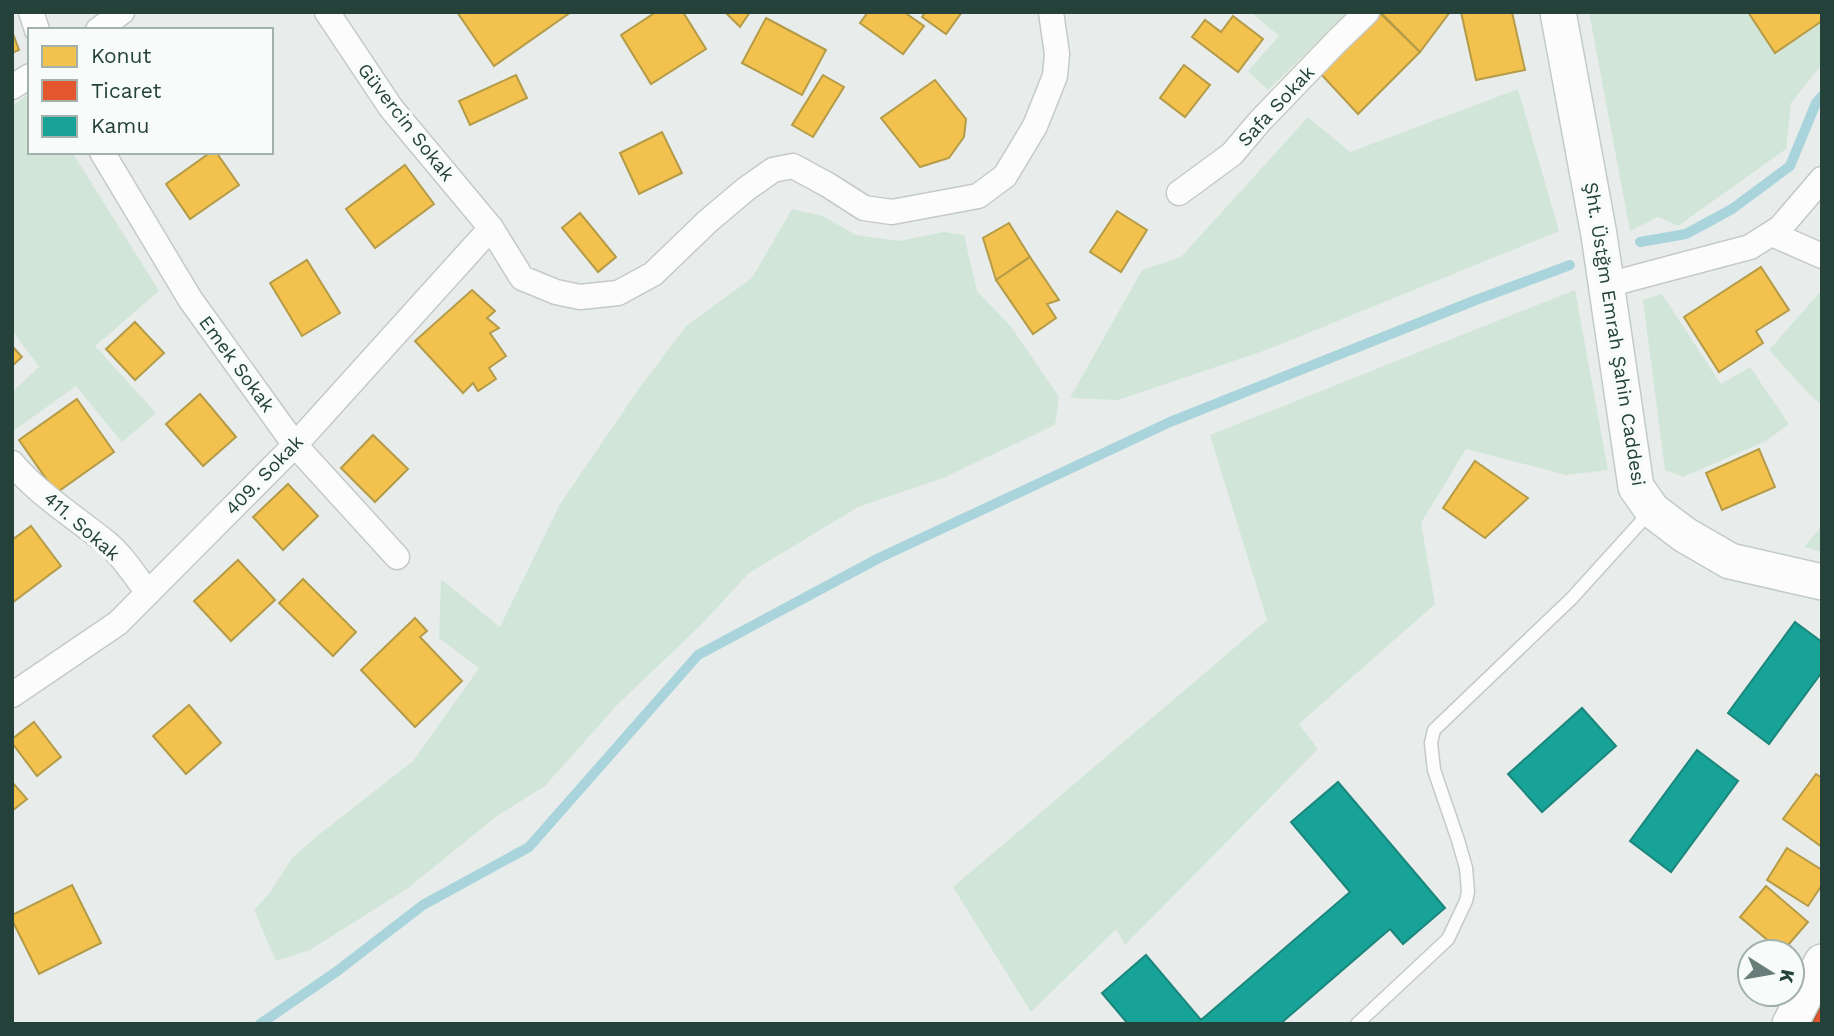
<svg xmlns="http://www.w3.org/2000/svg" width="1834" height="1036" font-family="'Work Sans',sans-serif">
	<rect width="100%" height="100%" fill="#e8edeb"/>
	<g fill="#d1e6d8">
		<path d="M1251 12H1348L1268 90 1248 71 1279 36Z"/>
		<path d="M1589 12H1822V64L1791 103 1786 149 1678 226 1658 217 1630 231Z"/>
		<path d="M1518 89 1559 231 1266 350 1118 400 1070 398 1142 270 1181 257 1308 117 1350 152Z"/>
		<path d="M30 93V152H72L159 291 95 346 156 413 122 442 76 386 12 432V392L39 367 12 330V106Z"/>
		<path d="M792 209 823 216 856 235 899 241 944 232 964 235 977 291 1012 328 1059 397 1055 425 943 478 858 507 749 573 701 625 617 705 545 786 497 816 408 888 310 950 276 961 254 910 269 894 292 858 316 837 413 761 479 668 439 638 441 579 500 627 560 504 638 390 686 326 752 278Z"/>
		<path d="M1575 290 1608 470 1566 475 1466 449 1421 523 1435 604 1299 724 1318 749 1125 945 1116 929 1031 1012 953 887 1267 620 1210 435Z"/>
		<path d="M1822 290V405L1810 395 1769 350Z"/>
		<path d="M1662 294 1721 384 1750 367 1789 424 1766 441 1683 477 1665 470 1643 300Z"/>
		<path d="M1822 526V552L1804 547Z"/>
	</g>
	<g fill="#f2c14e" stroke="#b49b48" stroke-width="2">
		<path d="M457 12H571L494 66Z"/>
		<path d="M656 12H683L706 49 651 84 621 35Z"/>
		<path d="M725 12H750L740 27Z"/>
		<path d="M868 12H904L924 26 903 54 860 23Z"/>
		<path d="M925 12H962L946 34 922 17Z"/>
		<path d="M1379 12 1420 52 1358 114 1320 73Z"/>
		<path d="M1380 12H1450L1420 52Z"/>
		<path d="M1461 12H1512L1525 70 1476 80Z"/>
		<path d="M1748 12H1822V21L1775 53Z"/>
		<path d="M1233 16 1263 39 1238 72 1192 37 1205 20 1221 32Z"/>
		<path d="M766 18 826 50 802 95 742 63Z"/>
		<path d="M12 31 19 50 12 53Z"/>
		<path d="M1184 65 1210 85 1185 117 1160 98Z"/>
		<path d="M516 75 527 98 470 125 459 101Z"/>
		<path d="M823 75 844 87 813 137 792 125Z"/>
		<path d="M935 80 966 119 964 137 949 158 920 167 881 118Z"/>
		<path d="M662 132 682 173 639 194 620 153Z"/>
		<path d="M211 152H216L239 185 190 219 166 184Z"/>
		<path d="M405 165 434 204 375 248 346 209Z"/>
		<path d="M1117 211 1147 230 1121 272 1090 252Z"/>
		<path d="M580 213 616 257 598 272 562 228Z"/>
		<path d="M1009 223 1030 257 996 280 983 238Z"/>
		<path d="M1030 257 1059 300 1047 304 1056 318 1033 334 996 280Z"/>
		<path d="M307 260 340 313 302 336 270 283Z"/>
		<path d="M1761 267 1789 310 1756 331 1763 343 1719 372 1684 317Z"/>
		<path d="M472 290 495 311 487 318 499 328 490 333 506 356 489 368 496 379 478 391 473 383 463 393 415 341Z"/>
		<path d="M135 322 164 353 135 380 106 349Z"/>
		<path d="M12 346 22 357 12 366Z"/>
		<path d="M200 394 236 437 203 466 166 424Z"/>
		<path d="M77 399 114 452 56 493 19 440Z"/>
		<path d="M373 435 408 469 375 502 341 468Z"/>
		<path d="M1759 449 1775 487 1722 510 1706 473Z"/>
		<path d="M1475 461 1528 498 1485 538 1443 508Z"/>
		<path d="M288 484 318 516 283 550 253 517Z"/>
		<path d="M31 526 61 566 12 603V540Z"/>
		<path d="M238 560 275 600 231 641 194 601Z"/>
		<path d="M303 579 356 632 333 656 279 603Z"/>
		<path d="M415 618 427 631 420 637 462 681 415 727 361 670Z"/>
		<path d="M189 705 221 743 186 774 153 736Z"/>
		<path d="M34 722 61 757 37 776 12 743V739Z"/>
		<path d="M1816 774 1822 778V847L1783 819Z"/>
		<path d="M12 782 27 799 12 811Z"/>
		<path d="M1787 848 1822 870V885L1808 906 1767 880Z"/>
		<path d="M72 885 101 943 39 974 12 920V915Z"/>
		<path d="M1766 886 1808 922 1782 952 1740 917Z"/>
	</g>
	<path fill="#e4572e" stroke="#aa5132" stroke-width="2" d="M1822 1003V1024H1812Z"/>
	<g fill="#17a398" stroke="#1b867c" stroke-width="2">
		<path d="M1795 622 1822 642V672L1769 744 1728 713Z"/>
		<path d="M1582 708 1616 746 1542 812 1508 774Z"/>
		<path d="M1697 750 1738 781 1671 872 1630 841Z"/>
		<path d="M1338 782 1445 908 1403 944 1390 929 1280 1024H1128L1102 993 1146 955 1201 1020 1350 892 1291 822Z"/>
	</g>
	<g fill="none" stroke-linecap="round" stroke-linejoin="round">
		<g stroke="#a9d4db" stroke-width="10">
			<path d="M1640 242 1686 234 1732 209 1790 166 1816 103 1822 96"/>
			<path d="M260 1024 336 972 423 905 529 847 698 655 879 558 1170 422 1476 300 1570 265"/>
		</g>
		<defs>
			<path id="lane" d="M1357 1024 1448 939 1466 901 1468 892 1466 868 1458 840 1434 770 1431 743 1434 730 1572 598 1649 513"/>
			<g id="street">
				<path d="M31 12 37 30"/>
				<path d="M327 12 391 108 491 228 522 278 556 292 580 297 618 293 653 274 708 221 746 189 773 170 793 166 828 185 864 208 892 212 978 196 1005 176 1035 126 1055 76 1057 54 1051 12"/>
				<path d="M98 30 122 12"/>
				<path d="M12 87 30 76"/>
				<path d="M102 152 190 299 295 445 397 557"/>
				<path d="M1179 193 1232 154 1260 121 1337 41 1367 12"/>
				<path d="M1772 234 1822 256"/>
				<path d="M1607 285 1750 247 1780 228 1822 179"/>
				<path d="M12 463C39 495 75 517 107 543 122 555 136 577 148 593"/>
				<path d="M12 695 118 623 295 445 491 228"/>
			</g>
			<g id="secondary">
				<path d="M1558 12 1599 235 1636 487 1652 510 1685 535 1730 561 1822 582"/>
				<path d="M1790 1024 1822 962"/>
			</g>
		</defs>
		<use href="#lane" stroke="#c5cac8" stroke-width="15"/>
		<use href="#street" stroke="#c5cac8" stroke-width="27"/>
		<use href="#secondary" stroke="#c3cbc8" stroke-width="38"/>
		<use href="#lane" stroke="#fcfcfc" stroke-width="12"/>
		<use href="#street" stroke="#fcfcfc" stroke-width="24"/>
		<use href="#secondary" stroke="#fcfcfc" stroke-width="35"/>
	</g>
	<g text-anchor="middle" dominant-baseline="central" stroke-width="7" stroke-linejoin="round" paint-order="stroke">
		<g font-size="19" fill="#24423a" stroke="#f7fbf9">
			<text transform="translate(1276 106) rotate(-47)">Safa Sokak</text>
			<text transform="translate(406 122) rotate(52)">Güvercin Sokak</text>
			<text transform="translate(1615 334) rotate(81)">Şht. Üstğm Emrah Şahin Caddesi</text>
			<text transform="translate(237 364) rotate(54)">Emek Sokak</text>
			<text transform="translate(264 475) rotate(-46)">409. Sokak</text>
			<text transform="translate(82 526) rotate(41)">411. Sokak</text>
		</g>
	</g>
	<rect width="1834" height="1036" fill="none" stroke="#24423a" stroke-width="28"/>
	<rect x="28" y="28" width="245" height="126" fill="#f7fbf9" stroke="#a3b1ad" stroke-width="2"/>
	<rect x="42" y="46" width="35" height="21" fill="#f2c14e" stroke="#a3b1ad" stroke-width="2"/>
	<text x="91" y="63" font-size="21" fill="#24423a">Konut</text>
	<rect x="42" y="80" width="35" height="21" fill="#e4572e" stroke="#a3b1ad" stroke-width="2"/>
	<text x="91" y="98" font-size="21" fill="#24423a">Ticaret</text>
	<rect x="42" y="116" width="35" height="21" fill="#17a398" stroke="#a3b1ad" stroke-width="2"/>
	<text x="91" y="133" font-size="21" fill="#24423a">Kamu</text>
	<g transform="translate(1771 973) rotate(101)"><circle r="33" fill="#f7fbf9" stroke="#a3b1ad" stroke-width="2"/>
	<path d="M0-5L12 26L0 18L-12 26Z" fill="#697e78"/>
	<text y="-10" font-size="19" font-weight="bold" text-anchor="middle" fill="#24423a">K</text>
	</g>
</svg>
